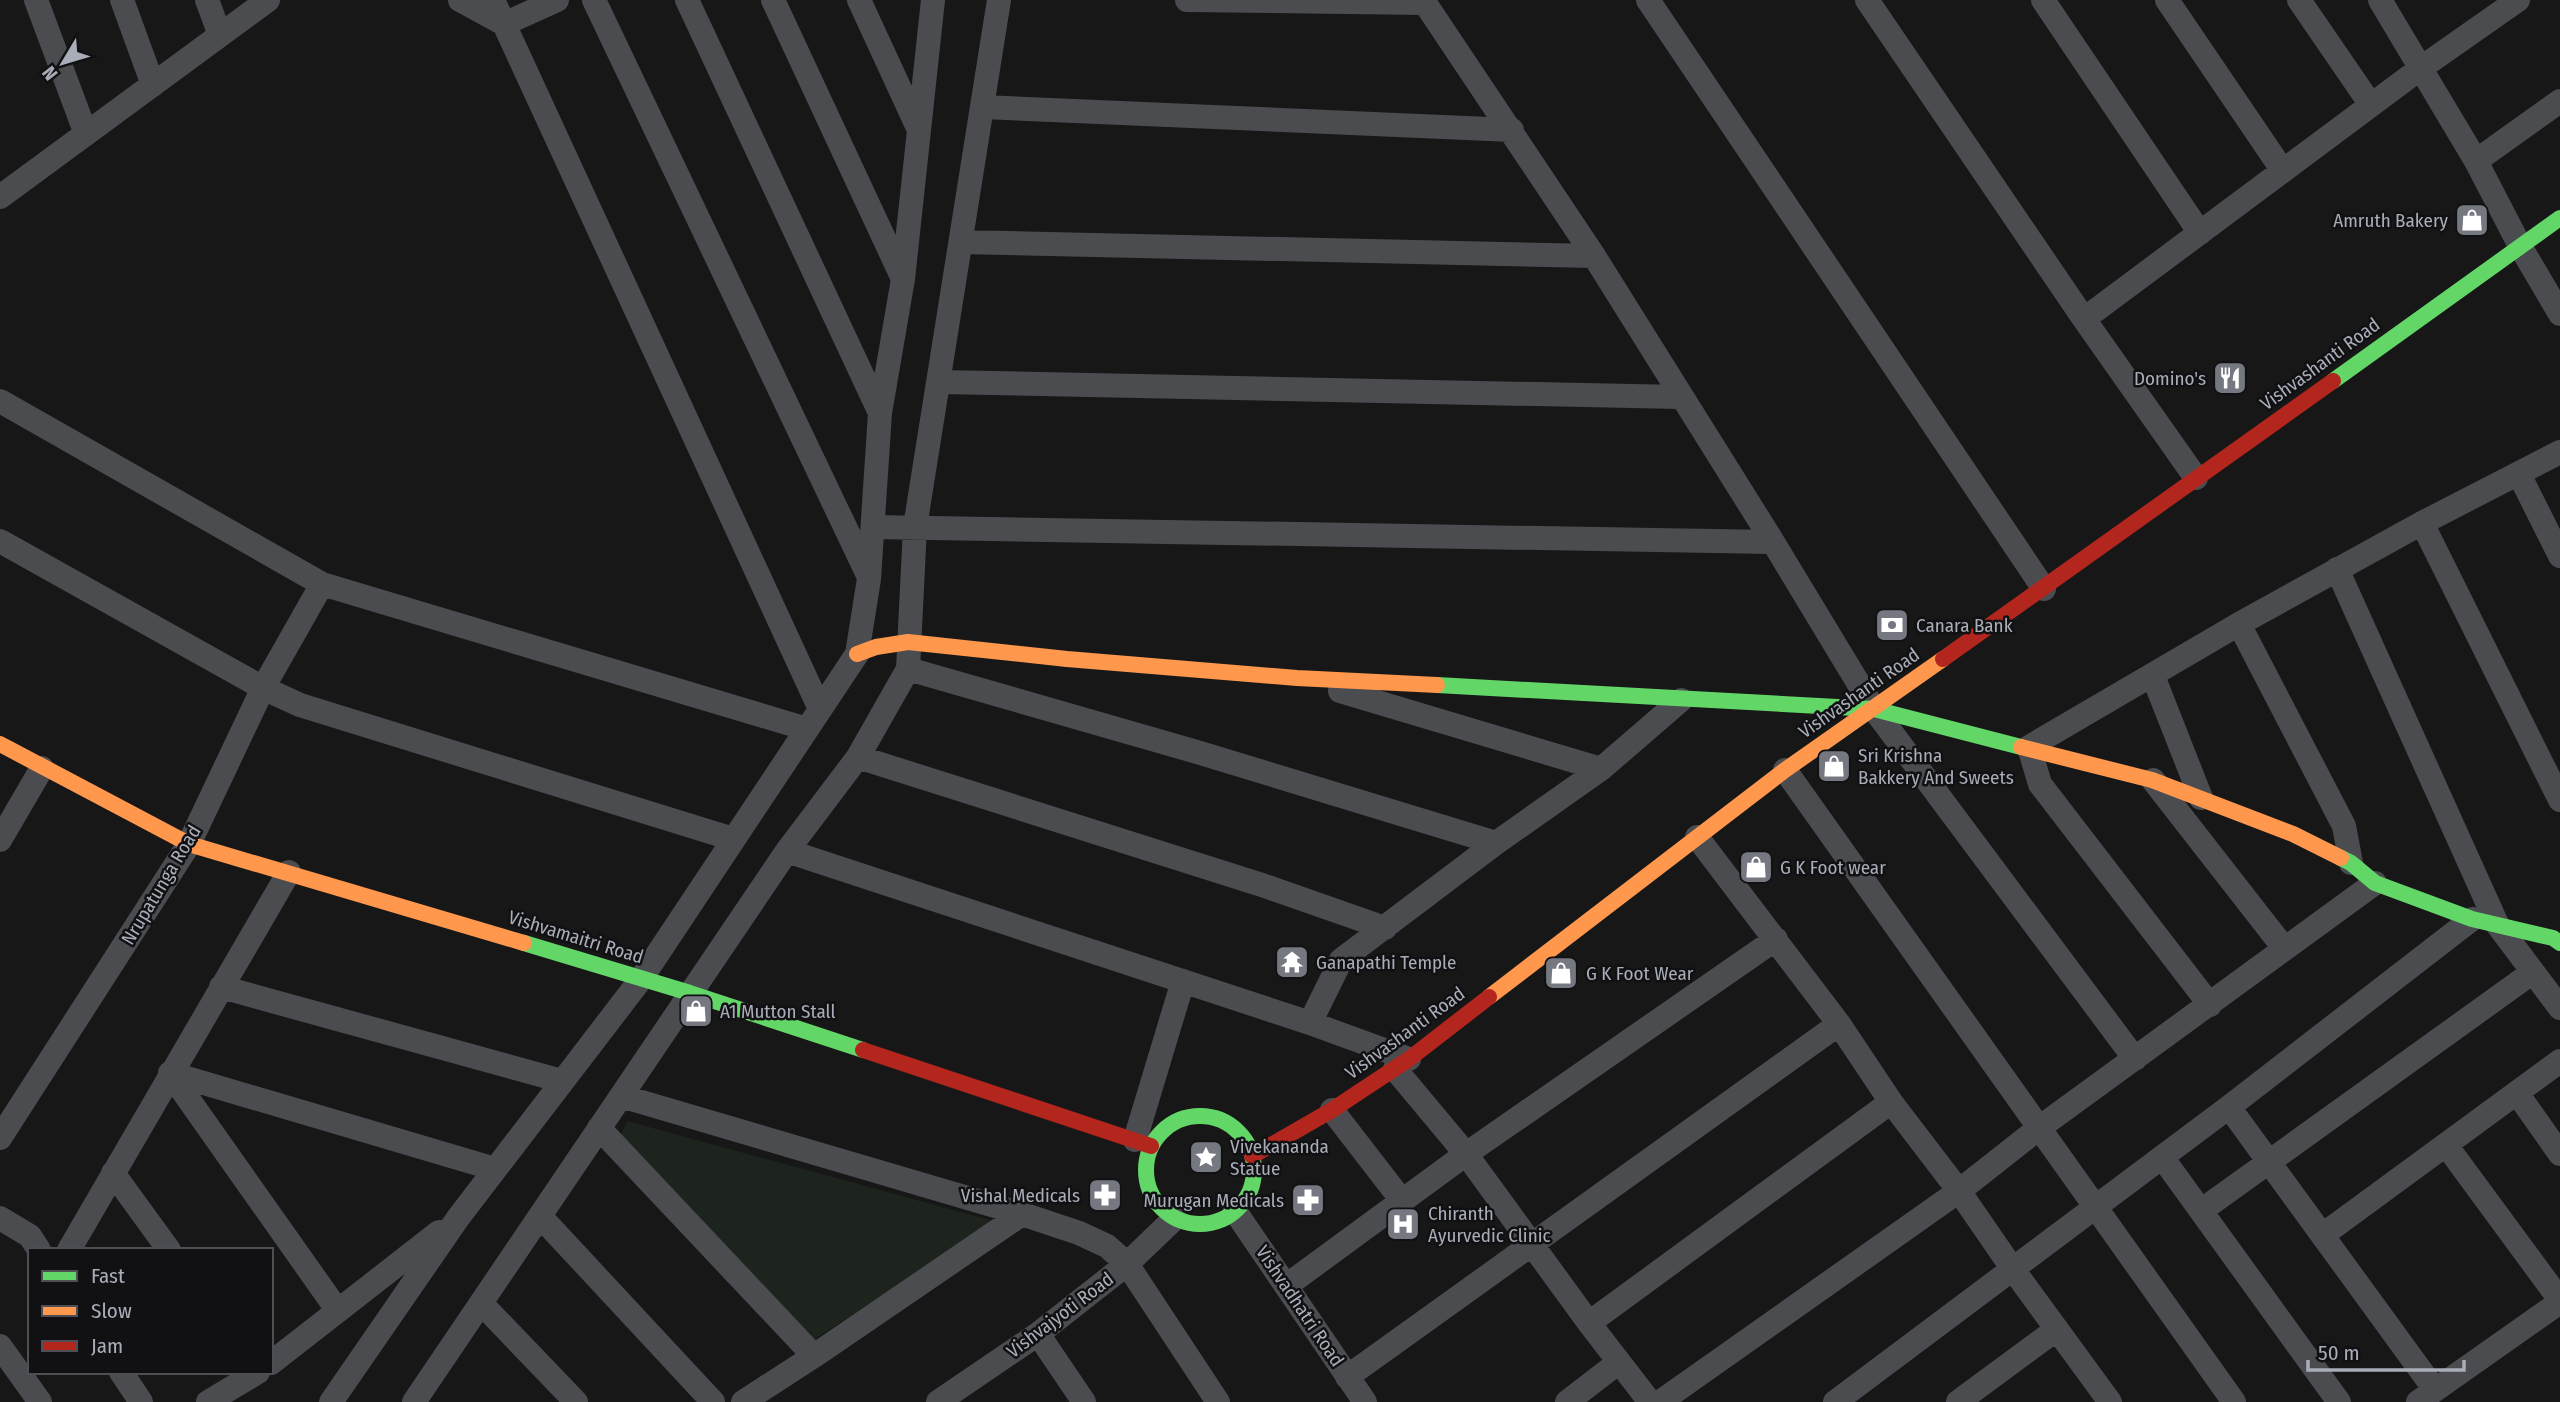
<svg xmlns="http://www.w3.org/2000/svg" width="2560" height="1402" font-family="'Fira Sans Condensed',sans-serif">
<rect width="100%" height="100%" fill="#171717"/>
<path fill="#1d241e" d="M627,1121L997,1222L813,1340L620,1137Z"/>
<g fill="none" stroke-linecap="round" stroke-linejoin="round">
<path stroke="#4b4c50" stroke-width="24" d="M36,0L86,134
M122,0L153,85
M207,0L220,35
M460,0L504,24L557,0
M493,0L820,709
M594,0L868,575
M687,0L880,413
M773,0L903,279
M859,0L918,128
M1187,0L1425,3
M1423,0L1594,256L1773,542L1874,709L2135,1059
M1648,0L2044,589
M1867,0L2084,319L2196,478
M2043,0L2200,233
M2167,0L2283,171
M2299,0L2371,105
M2380,0L2476,161L2520,246L2560,314
M983,107L1512,130
M2476,161L2560,101
M0,197L268,0
M961,242L1594,256
M2084,319L2421,68L2518,0
M939,382L1680,397
M0,401L322,584L807,729
M2519,474L2560,556
M2422,523L2560,800
M873,527L1773,542
M0,541L263,688L300,705L733,839
M2337,569L2497,924L2560,1008
M2239,624L2344,826L2351,863
M908,669L1197,752L1496,843
M2153,676L2201,798
M1340,691L1601,769
M858,757L1262,885L1385,928
M1785,770L2234,1402
M2153,780L2284,948
M1697,837L1839,1024L1891,1102L1959,1191L2012,1268L2110,1402
M0,840L42,768
M787,851L1310,1023L1409,1059
M221,987L562,1081
M2210,1005L2040,784L2029,747L2239,624L2422,523L2560,452
M1310,1023L1341,960L1496,843L1601,769L1681,700
M1395,1069L1466,1154L1589,1323L1650,1402
M170,1073L495,1169
M170,1073L338,1311
M2517,1093L2560,1154
M621,1096L1022,1214L1079,1233L1107,1246L1127,1264L1218,1402
M2229,1107L2435,1390
M1332,1110L1403,1202
M599,1128L814,1356
M0,1138L189,844L263,688L322,584
M1135,1140L1183,981
M2446,1145L2560,1300
M2162,1157L2339,1402
M113,1173L169,1250
M2202,1210L2533,972
M1235,1211L1365,1402
M540,1216L713,1402
M0,1218L30,1236L39,1250
M2324,1234L2560,1061
M69,1250L289,872
M1286,1286L1466,1154L1776,939
M481,1303L576,1402
M1589,1323L1891,1102
M1038,1334L1084,1402
M0,1346L40,1402
M271,1363L439,1232
M121,1372L141,1402
M1347,1377L1839,1024
M208,1402L258,1372
M331,1402L458,1218L641,979L857,654L869,579L880,413L903,279L933,0
M414,1402L787,851L858,757L908,669L915,527L999,0
M743,1402L814,1356L1022,1214
M938,1402L1038,1334L1127,1264L1175,1218
M1567,1402L1619,1362
M1660,1402L1959,1191L2039,1128L2375,883
M1835,1402L2229,1107L2472,919
M1958,1402L2057,1329
M2418,1402L2560,1302"/>
<path stroke="#63d668" stroke-width="16" d="M2333,381L2560,218
M1437,685L1874,709L2021,747
M2341,858L2351,863L2375,883L2472,919L2553,938L2560,943
M524,943L690,993L863,1050
M1146 1170a54 54 0 1 1 108 0a54 54 0 1 1-108 0Z"/>
<path stroke="#ff974d" stroke-width="16" d="M857,654L876,647L908,642L1067,659L1297,678L1437,685
M0,744L189,844L524,943
M2021,747L2152,780L2293,834L2341,858
M1489,997L1785,770L1943,659"/>
<path stroke="#b3261e" stroke-width="16" d="M1943,659L2333,381
M863,1050L1151,1146
M1252,1156L1332,1110L1409,1059L1489,997"/>
</g>
<defs>
<g id="shop-square" transform="scale(1.75)"><rect x="-9" y="-9" width="18" height="18" rx="4" fill="#757880" stroke="#111113"/><path d="M-5-2.5h2.3a2.7 3.5 0 0 1 5.4 0H5L5.5 6h-11ZM-1.5-2.5h3a1.5 2.3 0 0 0-3 0Z" fill="#fff"/></g>
<g id="restaurant-square" transform="scale(1.75)"><rect x="-9" y="-9" width="18" height="18" rx="4" fill="#757880" stroke="#111113"/><path d="M-5-6h1v4h1v-4h1v4h1v-4h1v5L-1.5 .5V6h-2V.5L-5-1ZM5-6V6H3V1.5H1.5Q1.5-4 5-6Z" fill="#fff"/></g>
<g id="bank-square" transform="scale(1.75)"><rect x="-9" y="-9" width="18" height="18" rx="4" fill="#757880" stroke="#111113"/><path d="M-6-4H6V4H-6ZM0-2.3a2.3 2.3 0 1 0 0 4.6a2.3 2.3 0 1 0 0-4.6Z" fill="#fff"/></g>
<g id="temple-square" transform="scale(1.75)"><rect x="-9" y="-9" width="18" height="18" rx="4" fill="#757880" stroke="#111113"/><path d="M0-6L5-2H3V0L6.5 2.5H4V6H1.5V3h-3V6H-4V2.5H-6.5L-3 0V-2H-5Z" fill="#fff"/></g>
<g id="sight-square" transform="scale(1.75)"><rect x="-9" y="-9" width="18" height="18" rx="4" fill="#757880" stroke="#111113"/><path d="M0-6L1.8-2.2L6-1.7L2.9 1.2L3.7 5.4L0 3.3L-3.7 5.4L-2.9 1.2L-6-1.7L-1.8-2.2Z" fill="#fff"/></g>
<g id="pharmacy-square" transform="scale(1.75)"><rect x="-9" y="-9" width="18" height="18" rx="4" fill="#757880" stroke="#111113"/><path d="M-2-6h4v4h4v4h-4v4h-4v-4h-4v-4h4Z" fill="#fff"/></g>
<g id="hospital-square" transform="scale(1.75)"><rect x="-9" y="-9" width="18" height="18" rx="4" fill="#757880" stroke="#111113"/><path d="M-5-5h3v3.5h4V-5h3V5h-3V1.5h-4V5h-3Z" fill="#fff"/></g>
</defs>
<g fill-rule="evenodd">
<use href="#shop-square" x="2472" y="220"/>
<use href="#restaurant-square" x="2230" y="378"/>
<use href="#bank-square" x="1892" y="625"/>
<use href="#shop-square" x="1834" y="766"/>
<use href="#shop-square" x="1756" y="867"/>
<use href="#temple-square" x="1292" y="962"/>
<use href="#shop-square" x="1561" y="973"/>
<use href="#shop-square" x="696" y="1011"/>
<use href="#sight-square" x="1206" y="1157"/>
<use href="#pharmacy-square" x="1105" y="1195"/>
<use href="#pharmacy-square" x="1308" y="1200"/>
<use href="#hospital-square" x="1403" y="1224"/>
</g>
<g text-anchor="middle" dominant-baseline="central" stroke-width="5" stroke-linejoin="round" paint-order="stroke">
<g font-size="19" fill="#a8adb8" stroke="#111113" text-anchor="start">
<text x="2448" y="220" text-anchor="end">Amruth Bakery</text>
<text x="2206" y="378" text-anchor="end">Domino's</text>
<text x="1916" y="625">Canara Bank</text>
<text x="1858" y="755">Sri Krishna<tspan x="1858" dy="22">Bakkery And Sweets</tspan></text>
<text x="1780" y="867">G K Foot wear</text>
<text x="1316" y="962">Ganapathi Temple</text>
<text x="1586" y="973">G K Foot Wear</text>
<text x="720" y="1011">A1 Mutton Stall</text>
<text x="1230" y="1146">Vivekananda<tspan x="1230" dy="22">Statue</tspan></text>
<text x="1080" y="1195" text-anchor="end">Vishal Medicals</text>
<text x="1284" y="1200" text-anchor="end">Murugan Medicals</text>
<text x="1428" y="1213">Chiranth<tspan x="1428" dy="22">Ayurvedic Clinic</tspan></text>
</g>
<g font-size="19" fill="#a8adb8" stroke="#111113">
<text transform="translate(2320 364) rotate(-36)">Vishvashanti Road</text>
<text transform="translate(1859 693) rotate(-35)">Vishvashanti Road</text>
<text transform="translate(161 885) rotate(-59)">Nrupatunga Road</text>
<text transform="translate(576 937) rotate(17)">Vishvamaitri Road</text>
<text transform="translate(1405 1033) rotate(-36)">Vishvashanti Road</text>
<text transform="translate(1300 1306) rotate(56)">Vishvadhatri Road</text>
<text transform="translate(1060 1315) rotate(-37)">Vishvajyoti Road</text>
</g>
</g>
<rect x="28" y="1248" width="245" height="126" fill="#111113" stroke="#4d4f55" stroke-width="2"/>
<rect x="42" y="1271" width="35" height="10" fill="#63d668" stroke="#4d4f55" stroke-width="2"/>
<text x="91" y="1283" font-size="21" fill="#a8adb8">Fast</text>
<rect x="42" y="1306" width="35" height="10" fill="#ff974d" stroke="#4d4f55" stroke-width="2"/>
<text x="91" y="1318" font-size="21" fill="#a8adb8">Slow</text>
<rect x="42" y="1341" width="35" height="10" fill="#b3261e" stroke="#4d4f55" stroke-width="2"/>
<text x="91" y="1353" font-size="21" fill="#a8adb8">Jam</text>
<g transform="translate(63 63) rotate(232)" stroke="#111113" stroke-width="5" paint-order="stroke">
<path d="M0-5L12 26L0 18L-12 26Z" fill="#a8adb8"/>
<text y="-10" font-size="19" font-weight="bold" text-anchor="middle" fill="#a8adb8">N</text>
</g>
<path d="M2308 1360v10h156v-10" fill="none" stroke="#a8adb8" stroke-width="3.5"/>
<text x="2318" y="1360" font-size="21" fill="#a8adb8" stroke="#111113" stroke-width="5" paint-order="stroke">50 m</text>
</svg>
